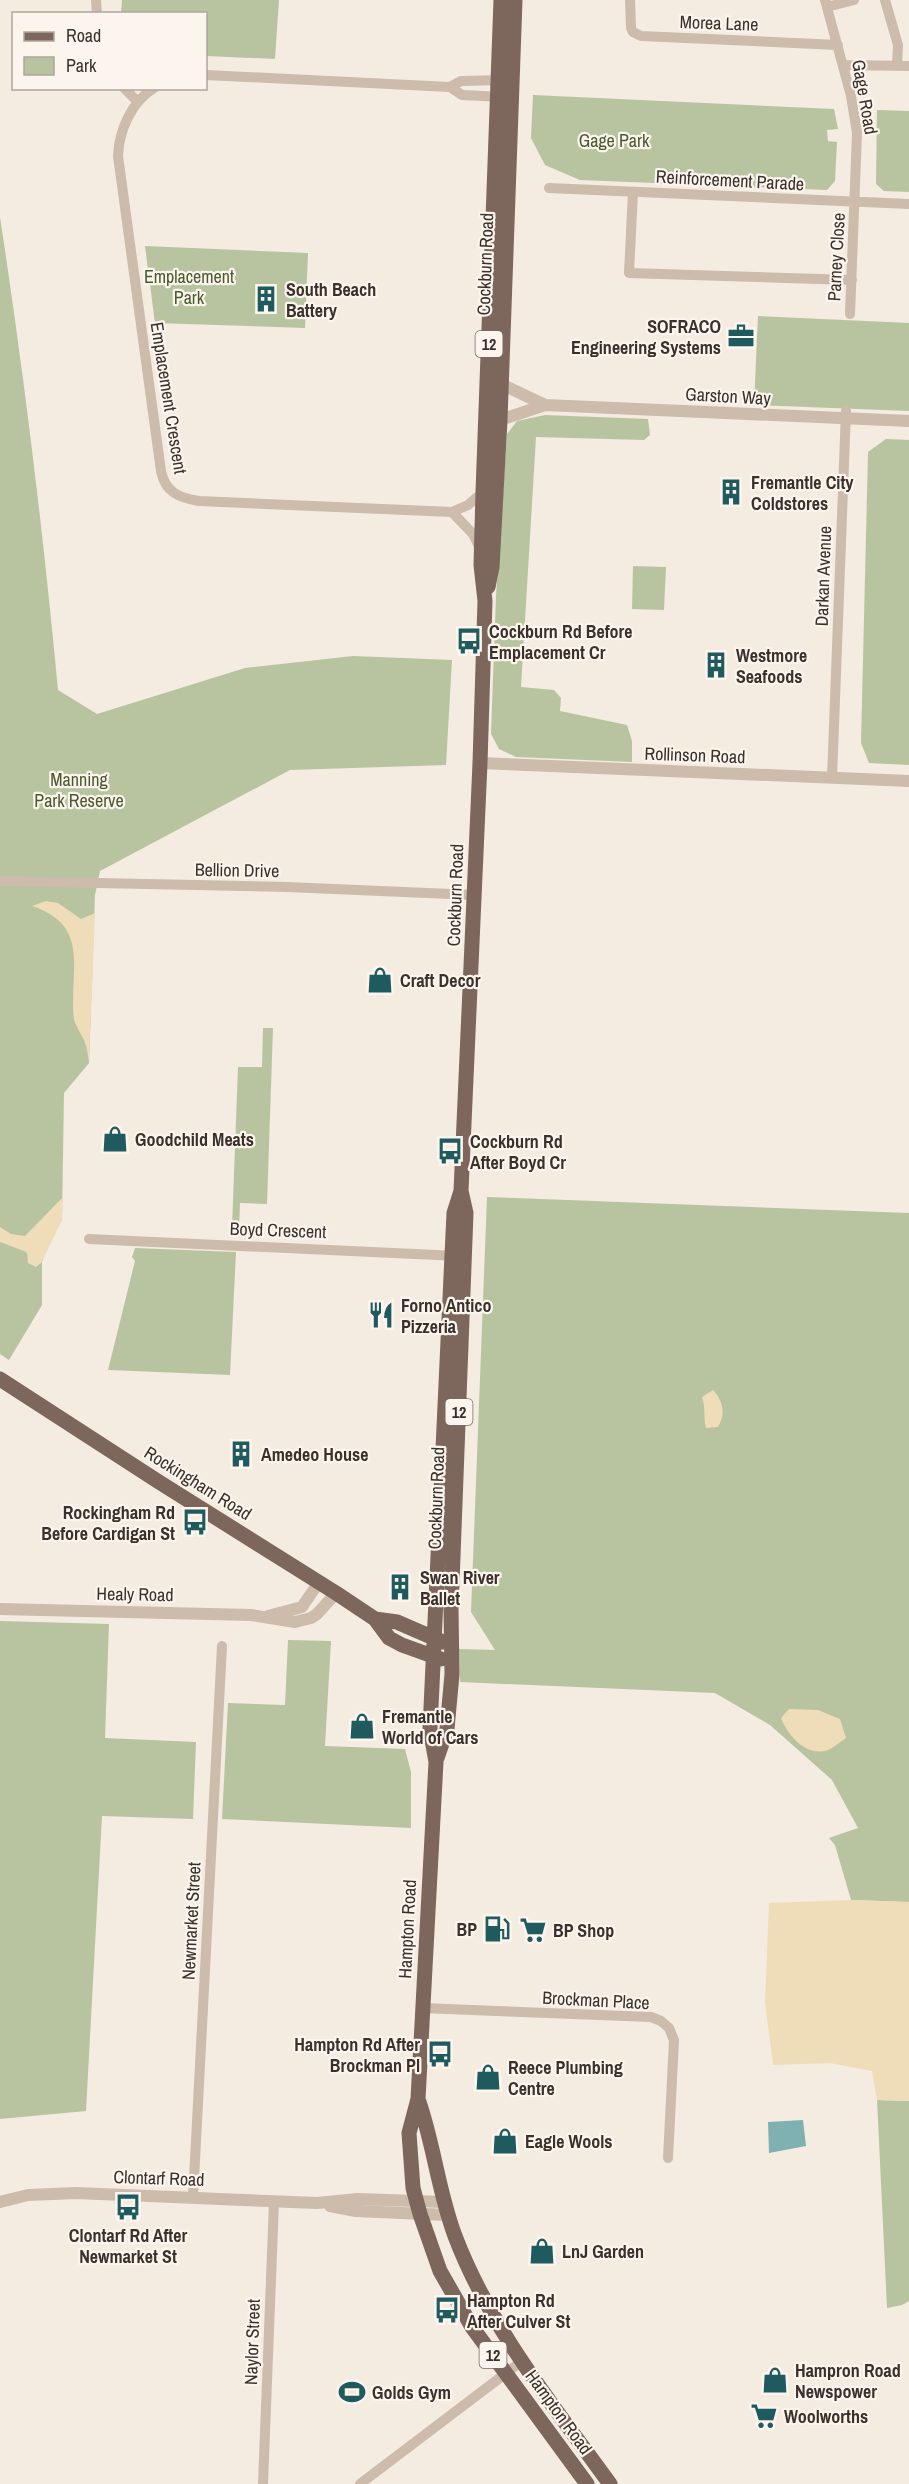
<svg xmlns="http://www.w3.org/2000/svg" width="909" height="2484" font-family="'Archivo Narrow',sans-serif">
<rect width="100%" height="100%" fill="#f4ebe1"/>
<path fill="#b8c4a0" d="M122,0H279L275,59L206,56V14L121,13Z
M533,95L834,109L838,129L827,130L828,141L837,142L835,181L827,190L580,180L545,165L531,138Z
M877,110L909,111V192L884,191L876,184Z
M0,217C24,374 43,531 58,690L97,714L245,668L353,656L452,660L446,765L290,770L100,871L95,895L89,1063L64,1093L62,1220L50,1239L42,1262V1305L9,1360L0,1354Z
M145,246L308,253L305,328L155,323Z
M758,316L909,323V411L754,405Z
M545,415L648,419L650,435L644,440L536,437L521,687L554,690L561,698L560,711L627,725L632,741V762L516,757L499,749L491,734L496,596L507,434L517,421Z
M886,439L909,440V765L869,763L861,743L868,452Z
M633,566L666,567L664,610L632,609Z
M263,1028H273L267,1204L240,1203L239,1228L232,1227L238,1067H262Z
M487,1197L909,1213V1902L851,1900L835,1845L829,1838L858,1828L832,1780L770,1725L715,1693L460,1682L459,1649L495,1650L471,1612Z
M135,1248L236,1252L230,1375L108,1370L135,1261L132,1257Z
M0,1621L109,1624L105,1738L196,1742L193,1819L102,1816L86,2111L0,2119Z
M288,1640L331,1641L325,1746L405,1749L411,1772V1828L222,1819L228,1703L285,1705Z
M877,2100L909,2101V2301L902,2305L887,2308Z"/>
<path fill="#efdcb8" d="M46,901L58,903L81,919L95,913L89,1063C88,1055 87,1047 84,1040C81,1033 76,1027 74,1019C68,973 93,926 32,906Z
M63,1197L62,1220L42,1262L36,1267L28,1263L27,1253L24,1251L0,1242V1227L11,1234L25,1236Z
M713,1390C723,1401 726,1413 718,1427L706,1428C703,1417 706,1408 702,1397Z
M789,1709L818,1710L840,1719L846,1738C840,1742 831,1750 825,1751C804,1755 788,1735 781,1718Z
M851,1900L909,1902V2101L877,2100L872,2071L830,2063L773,2065L765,2002L769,1903Z"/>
<path fill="#7fb0b2" d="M803,2120L806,2146L769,2153L768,2122Z"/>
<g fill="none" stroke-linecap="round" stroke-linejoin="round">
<path stroke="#cdbbac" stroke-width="10" d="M96,0L97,14
M630,0L631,28L633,32L641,36L838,45
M825,0L851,96L857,133L850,314
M885,0L898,45L897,66
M827,7L854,0
M843,65L909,66
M206,75L450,87L462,95L503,97
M450,87L461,81L505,80
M124,88L137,101
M154,88C131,102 119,131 118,156L161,471C165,492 179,498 199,501L452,512L468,505L483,492
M549,188L909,204
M633,192L629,273L852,280
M452,512L473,534L480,549
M832,778L846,411
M0,881L287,887L474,895
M89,1239L458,1256
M422,2008L651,2017L661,2021L669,2028L674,2040L668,2158
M193,2198L222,1646
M263,2484L274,2202
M360,2484L522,2361"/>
<path stroke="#cdbbac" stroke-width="12" d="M501,384L545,405
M500,420L545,405L909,421
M480,763L909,781
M0,1609L251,1615L295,1622L311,1618L317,1614L336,1593
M268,1616L302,1607L319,1582
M0,2202L28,2195L76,2193L317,2203L358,2199L444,2202
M330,2206L356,2211L447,2215"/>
<path stroke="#7d675c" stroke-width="15" d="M501,0L483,492L481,565L485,601L480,763L461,1191L454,1213L452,1255L430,1729L436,1762L418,2099L409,2133L413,2188L420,2214L440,2271L472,2327L587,2484
M488,587L492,567L500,420L515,0
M0,1379L159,1482L336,1593L375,1619L389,1638L402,1645L441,1659
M375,1619L397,1622L443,1642
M437,1758L447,1729L452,1674L451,1609L466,1213L461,1191
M418,2099C434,2144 438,2191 455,2236C490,2328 553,2405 610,2484"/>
</g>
<defs>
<g id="building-bare" transform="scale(2.07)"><path d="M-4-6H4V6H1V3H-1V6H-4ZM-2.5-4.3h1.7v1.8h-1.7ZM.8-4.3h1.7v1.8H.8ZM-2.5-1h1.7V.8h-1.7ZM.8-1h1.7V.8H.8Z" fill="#1f5a5e" stroke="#fbf5ee" stroke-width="2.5" paint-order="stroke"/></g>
<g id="office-bare" transform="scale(2.07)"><path d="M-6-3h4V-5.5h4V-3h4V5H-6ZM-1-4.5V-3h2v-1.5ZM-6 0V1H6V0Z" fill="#1f5a5e" stroke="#fbf5ee" stroke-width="2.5" paint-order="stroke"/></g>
<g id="bus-bare" transform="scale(2.07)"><path d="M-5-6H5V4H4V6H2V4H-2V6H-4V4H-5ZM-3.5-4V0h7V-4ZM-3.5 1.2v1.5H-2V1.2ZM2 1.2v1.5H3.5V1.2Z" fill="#1f5a5e" stroke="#fbf5ee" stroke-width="2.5" paint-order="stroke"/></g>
<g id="shop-bare" transform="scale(2.07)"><path d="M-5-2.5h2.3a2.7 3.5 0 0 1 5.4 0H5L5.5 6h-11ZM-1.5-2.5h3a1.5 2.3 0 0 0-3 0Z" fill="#1f5a5e" stroke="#fbf5ee" stroke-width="2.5" paint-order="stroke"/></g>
<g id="restaurant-bare" transform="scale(2.07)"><path d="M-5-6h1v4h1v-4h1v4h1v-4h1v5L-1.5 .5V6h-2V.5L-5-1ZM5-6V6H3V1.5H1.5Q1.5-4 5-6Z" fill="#1f5a5e" stroke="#fbf5ee" stroke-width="2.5" paint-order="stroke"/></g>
<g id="fuel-bare" transform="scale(2.07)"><path d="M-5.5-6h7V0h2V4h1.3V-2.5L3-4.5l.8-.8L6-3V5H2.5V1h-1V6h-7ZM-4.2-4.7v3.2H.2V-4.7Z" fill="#1f5a5e" stroke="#fbf5ee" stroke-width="2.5" paint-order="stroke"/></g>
<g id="supermarket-bare" transform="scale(2.07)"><path d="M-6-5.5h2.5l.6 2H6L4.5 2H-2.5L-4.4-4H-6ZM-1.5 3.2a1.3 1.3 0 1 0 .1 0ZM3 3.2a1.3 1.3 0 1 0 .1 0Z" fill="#1f5a5e" stroke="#fbf5ee" stroke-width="2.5" paint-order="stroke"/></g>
<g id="stadium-bare" transform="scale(2.07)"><path d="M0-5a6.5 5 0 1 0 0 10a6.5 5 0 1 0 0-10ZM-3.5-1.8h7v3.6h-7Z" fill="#1f5a5e" stroke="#fbf5ee" stroke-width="2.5" paint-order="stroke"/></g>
</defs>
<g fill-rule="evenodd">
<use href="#building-bare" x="266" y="299"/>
<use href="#office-bare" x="741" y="336"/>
<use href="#building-bare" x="731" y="492"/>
<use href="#bus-bare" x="469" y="641"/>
<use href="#building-bare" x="716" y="665"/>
<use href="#shop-bare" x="380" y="980"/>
<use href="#shop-bare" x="115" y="1139"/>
<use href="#bus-bare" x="450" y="1151"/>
<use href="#restaurant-bare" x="381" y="1315"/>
<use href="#building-bare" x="241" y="1454"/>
<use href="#bus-bare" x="195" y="1522"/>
<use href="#building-bare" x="400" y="1587"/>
<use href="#shop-bare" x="362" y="1726"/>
<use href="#fuel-bare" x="497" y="1929"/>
<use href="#supermarket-bare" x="533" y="1930"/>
<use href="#bus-bare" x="440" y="2054"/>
<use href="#shop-bare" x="488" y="2077"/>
<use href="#shop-bare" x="505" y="2141"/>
<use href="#bus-bare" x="128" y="2207"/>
<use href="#shop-bare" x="542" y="2251"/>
<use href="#bus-bare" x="447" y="2310"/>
<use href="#shop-bare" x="775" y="2380"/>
<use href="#stadium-bare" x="352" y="2392"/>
<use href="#supermarket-bare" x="764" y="2416"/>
</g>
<g text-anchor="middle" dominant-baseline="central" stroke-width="4.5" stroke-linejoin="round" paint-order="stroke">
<g fill="#fbf5ee" stroke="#756b66" stroke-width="1.5">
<rect x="475.5" y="331" width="27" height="26" rx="4.5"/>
<rect x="445.5" y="1399" width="27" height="26" rx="4.5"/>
<rect x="479.5" y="2342" width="27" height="26" rx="4.5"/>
</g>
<g font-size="16" font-weight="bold" fill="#3b302b">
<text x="489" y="344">12</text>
<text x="459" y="1412">12</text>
<text x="493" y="2355">12</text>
</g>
<g font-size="18" fill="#3b302b" stroke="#fbf5ee">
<text transform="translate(719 23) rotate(2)">Morea Lane</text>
<text transform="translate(865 97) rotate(80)">Gage Road</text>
<text transform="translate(730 180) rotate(3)">Reinforcement Parade</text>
<text transform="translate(836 257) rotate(-87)">Parney Close</text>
<text transform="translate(485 264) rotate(-88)">Cockburn Road</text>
<text transform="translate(728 396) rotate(3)">Garston Way</text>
<text transform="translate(169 398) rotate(81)">Emplacement Crescent</text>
<text transform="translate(823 576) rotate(-88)">Darkan Avenue</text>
<text transform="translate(695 755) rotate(2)">Rollinson Road</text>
<text transform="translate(237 870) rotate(1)">Bellion Drive</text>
<text transform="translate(455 895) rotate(-88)">Cockburn Road</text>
<text transform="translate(278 1230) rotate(2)">Boyd Crescent</text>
<text transform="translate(198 1483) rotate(32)">Rockingham Road</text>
<text transform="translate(436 1498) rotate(-88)">Cockburn Road</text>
<text transform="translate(135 1594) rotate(1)">Healy Road</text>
<text transform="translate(191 1921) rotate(-87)">Newmarket Street</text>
<text transform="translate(407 1929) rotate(-87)">Hampton Road</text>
<text transform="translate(596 2000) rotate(3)">Brockman Place</text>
<text transform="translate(159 2178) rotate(2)">Clontarf Road</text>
<text transform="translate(252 2342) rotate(-88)">Naylor Street</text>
<text transform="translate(559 2412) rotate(54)">Hampton Road</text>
</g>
<g font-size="18" fill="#4a5a2e" stroke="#fbf5ee">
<text x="614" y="140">Gage Park</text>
<text x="189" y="276">Emplacement<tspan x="189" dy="21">Park</tspan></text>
<text x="79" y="779">Manning<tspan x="79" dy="21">Park Reserve</tspan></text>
</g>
<g font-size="18" font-weight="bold" fill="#3b302b" stroke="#fbf5ee" text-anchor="start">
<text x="286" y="289">South Beach<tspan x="286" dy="21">Battery</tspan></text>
<text x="721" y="326" text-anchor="end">SOFRACO<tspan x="721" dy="21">Engineering Systems</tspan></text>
<text x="751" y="482">Fremantle City<tspan x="751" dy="21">Coldstores</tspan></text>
<text x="489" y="631">Cockburn Rd Before<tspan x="489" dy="21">Emplacement Cr</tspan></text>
<text x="736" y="655">Westmore<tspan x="736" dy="21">Seafoods</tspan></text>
<text x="400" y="980">Craft Decor</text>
<text x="135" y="1139">Goodchild Meats</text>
<text x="470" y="1141">Cockburn Rd<tspan x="470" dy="21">After Boyd Cr</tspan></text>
<text x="401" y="1305">Forno Antico<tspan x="401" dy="21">Pizzeria</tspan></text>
<text x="261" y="1454">Amedeo House</text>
<text x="175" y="1512" text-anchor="end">Rockingham Rd<tspan x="175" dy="21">Before Cardigan St</tspan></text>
<text x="420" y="1577">Swan River<tspan x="420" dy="21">Ballet</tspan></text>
<text x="382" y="1716">Fremantle<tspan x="382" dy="21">World of Cars</tspan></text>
<text x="477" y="1929" text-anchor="end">BP</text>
<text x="553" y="1930">BP Shop</text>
<text x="420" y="2044" text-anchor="end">Hampton Rd After<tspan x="420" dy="21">Brockman Pl</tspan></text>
<text x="508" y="2067">Reece Plumbing<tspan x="508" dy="21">Centre</tspan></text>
<text x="525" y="2141">Eagle Wools</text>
<text x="128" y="2235" text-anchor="middle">Clontarf Rd After<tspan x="128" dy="21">Newmarket St</tspan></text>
<text x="562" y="2251">LnJ Garden</text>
<text x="467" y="2300">Hampton Rd<tspan x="467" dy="21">After Culver St</tspan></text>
<text x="795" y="2370">Hampron Road<tspan x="795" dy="21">Newspower</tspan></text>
<text x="372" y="2392">Golds Gym</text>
<text x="784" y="2416">Woolworths</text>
</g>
</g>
<rect x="12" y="12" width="195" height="78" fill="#fbf5ee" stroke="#aea6a0" stroke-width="1.5"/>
<rect x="24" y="32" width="30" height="9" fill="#7d675c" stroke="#aea6a0" stroke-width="1.5"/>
<text x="66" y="42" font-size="18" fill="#3b302b">Road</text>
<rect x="24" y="57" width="30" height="18" fill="#b8c4a0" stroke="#aea6a0" stroke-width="1.5"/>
<text x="66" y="72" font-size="18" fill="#3b302b">Park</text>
</svg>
